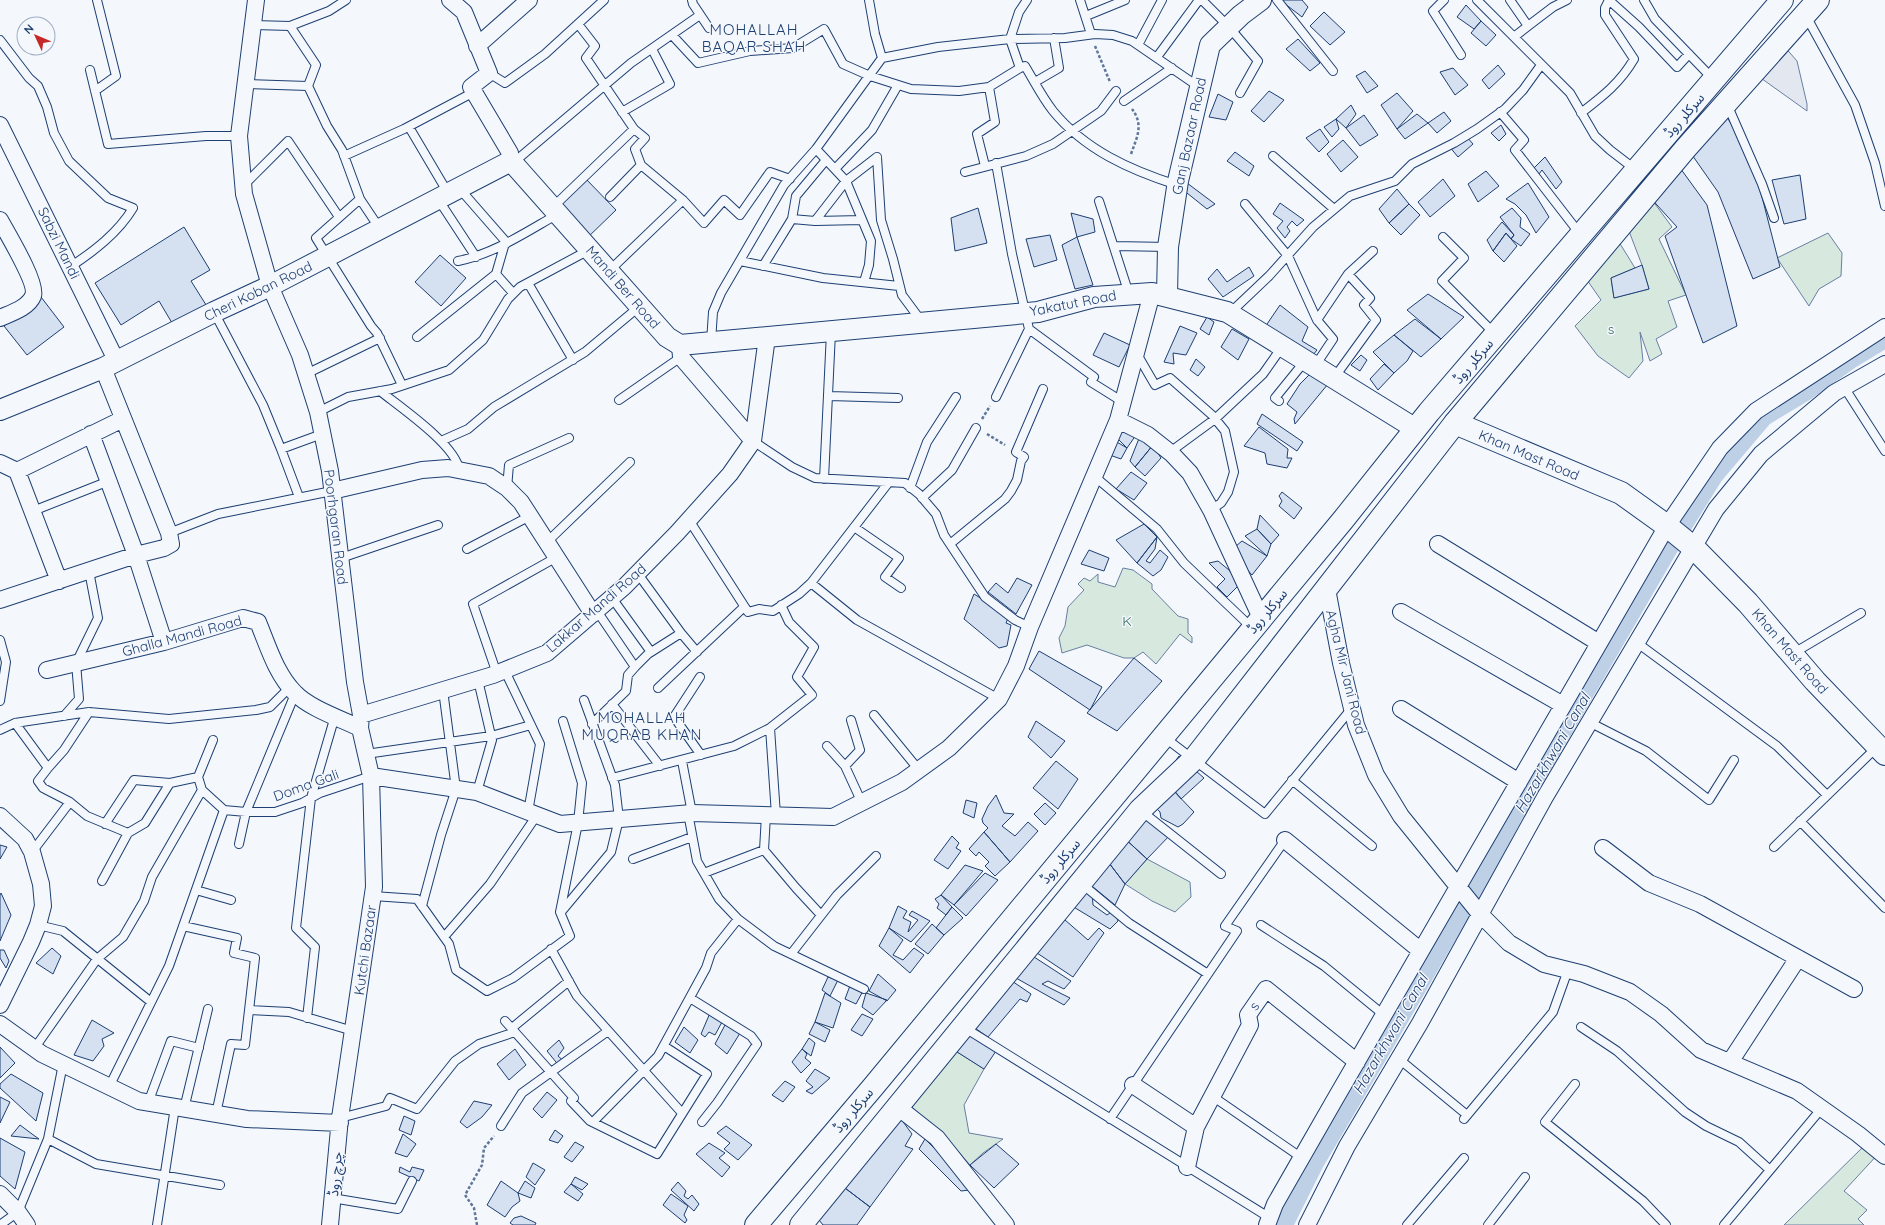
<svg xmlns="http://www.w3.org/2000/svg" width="1885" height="1225" font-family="Quicksand,'Noto Sans Arabic',sans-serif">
<rect width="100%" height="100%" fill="#f4f7fb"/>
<path fill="#d7e8df" stroke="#687fa3" d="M1650,197L1672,227L1659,239L1686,295L1668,301L1677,327L1656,339L1662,354L1650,361L1640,332L1643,361L1629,378L1598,356L1575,326L1601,300L1585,277L1619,242L1635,268L1611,278L1614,298L1649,289L1642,265L1627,226Z
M1828,233L1842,253L1841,276L1819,289L1809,306L1777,258Z
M1123,568L1133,570L1152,584V589L1178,616L1188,619V633L1192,637V643L1180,634L1156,664L1143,652L1134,658H1124L1087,645L1062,653L1059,638L1065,626L1068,607L1084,590L1078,584L1084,578L1090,581L1098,574V582L1115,587Z
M1147,859L1190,882L1191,897L1175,912L1152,901L1125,884Z
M954,1050L984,1069L964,1105L969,1133L1003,1139L983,1153L970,1165L942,1133L908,1104Z
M1868,1142L1880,1152L1844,1191L1867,1210L1858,1219L1864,1225H1784Z"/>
<path fill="#e3e8f0" stroke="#687fa3" d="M1783,45L1797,61L1807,104V111L1758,76Z"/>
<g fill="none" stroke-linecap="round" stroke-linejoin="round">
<path stroke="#bed0e5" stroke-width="18" d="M1284,1225L1315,1163L1378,1056L1478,883L1513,817L1668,550L1714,476L1764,417L1807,391L1852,359L1885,339"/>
</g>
<path fill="#d5e0f0" stroke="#1d3f73" d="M1280,0H1302L1308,7L1302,17Z
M1466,5L1481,21L1474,29L1457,17Z
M1324,12L1345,32L1330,45L1310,26Z
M1481,21L1496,35L1486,46L1471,33Z
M1298,39L1320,63L1310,71L1286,49Z
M1498,65L1505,74L1489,89L1482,80Z
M1453,68L1468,85L1455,95L1440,72Z
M1365,71L1378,86L1367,93L1356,76Z
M1269,91L1284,100L1264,122L1251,111Z
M1397,93L1413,111L1397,129L1381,105Z
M1218,94L1233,102L1226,120L1209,117Z
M1351,105L1356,114L1346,128L1336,119Z
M1444,112L1451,121L1437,133L1428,123Z
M1417,114L1428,123L1405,139L1397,129Z
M1364,115L1378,135L1360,146L1346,128Z
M1726,115L1753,162L1780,267L1753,279L1718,192L1690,152Z
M1336,119L1339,129L1332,137L1324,127Z
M1501,125L1506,134L1499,141L1491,133Z
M1320,129L1329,142L1319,152L1306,138Z
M1466,136L1473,144L1458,157L1449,146Z
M1343,140L1358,157L1341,172L1327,154Z
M1235,152L1254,166L1249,176L1227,161Z
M1545,157L1562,182L1556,189L1542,170L1536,178L1534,168Z
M1675,161L1707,205L1737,326L1703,343L1665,236L1677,227L1647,194Z
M1486,171L1499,186L1478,202L1468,184Z
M1800,175L1806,219L1784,224L1772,180Z
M586,179L616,210L585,240L555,208Z
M1443,179L1455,196L1430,217L1418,202Z
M1187,183L1215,204L1207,209L1182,189Z
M1528,183L1549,217L1536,233L1526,215L1515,204L1506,199Z
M1397,189L1409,204L1389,223L1379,209Z
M1280,203L1304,220L1297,226L1292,221L1287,227L1290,231L1285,238L1277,228L1283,221L1273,214Z
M1409,204L1420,215L1401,235L1389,223Z
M978,208L987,243L955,251L951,218Z
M1512,208L1521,218L1520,227L1530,234L1521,246L1511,239L1514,235L1500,217Z
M1071,213L1093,219L1095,232L1077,237Z
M1502,222L1514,235L1511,239L1506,233L1493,251L1487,240Z
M184,227L210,270L191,281L208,308L175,328L159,301L121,325L95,283Z
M1506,233L1517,246L1504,262L1493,251Z
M1050,235L1057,260L1034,267L1026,239Z
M1077,237L1093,285L1075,289L1062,245Z
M440,255L466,278L441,306L415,282Z
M1642,265L1649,289L1614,298L1611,278Z
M1249,267L1254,276L1223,297L1208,279L1217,269L1227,282Z
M1428,294L1464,317L1441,339L1407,310Z
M41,297L64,327L27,355L4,326Z
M1280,305L1308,327L1302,341L1317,350L1313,355L1265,327Z
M1207,317L1214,322L1209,335L1200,329Z
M1415,319L1441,339L1421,357L1394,335Z
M1180,326L1197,333L1186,355L1173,353L1174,364L1164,362Z
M1232,329L1249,339L1238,360L1221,347Z
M1104,333L1130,345L1119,367L1093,355Z
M1394,335L1413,351L1407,361L1394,373L1373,352Z
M1361,355L1367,360L1360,371L1351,365Z
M1196,359L1205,367L1198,376L1190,370Z
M1384,364L1394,373L1378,390L1370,379Z
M1313,371L1328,384L1295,424L1294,419L1297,412L1287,404L1300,384Z
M1262,414L1303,442L1297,451L1257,424Z
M1116,426L1136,435L1127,448L1116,437Z
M1259,427L1288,449L1287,458H1292L1287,468L1267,464L1265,453L1244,446Z
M1142,431L1153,445L1135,467L1130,461Z
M1110,438L1127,448L1121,459L1104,453Z
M1153,445L1161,458L1145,476L1135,467Z
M1131,472L1147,483L1134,500L1116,489Z
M1282,492L1302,508L1294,519L1279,506L1282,501L1279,496Z
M1260,515L1279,535L1271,544L1257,529Z
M1144,524L1157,537L1137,563L1116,540Z
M1257,529L1271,544L1267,556L1245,536Z
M1157,537L1155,549L1146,561L1150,563L1160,550L1168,557L1161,570L1153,576L1137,563Z
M1242,541L1267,556L1252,575L1230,551Z
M1089,550L1109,558L1104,571L1081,564Z
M1218,561L1229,570L1240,584L1227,597L1217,587L1225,579L1209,563Z
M1017,578L1032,585L1016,614L988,592L996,583L1008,593Z
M974,594L1009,616L1006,623L1011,625L1007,646L999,648L964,619Z
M1039,651L1102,687L1090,710L1029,669Z
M1134,658L1162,681L1117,731L1087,713Z
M1036,721L1065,741L1051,758L1028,737Z
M1179,756L1204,778L1181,799L1164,777Z
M1056,761L1078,779L1058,809L1033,788Z
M1168,785L1194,812L1183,824L1178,827L1161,818L1160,812L1156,808Z
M996,795L1004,813L1014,814L1002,826L1015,836L1028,822L1038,831L1010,862L984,832L988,828L983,823L982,819L988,806Z
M966,800L977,803L974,818L963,813Z
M1045,803L1056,813L1045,825L1034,814Z
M1138,814L1171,834L1147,859L1121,835Z
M984,832L1010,862L995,876L985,866L989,862L979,852L976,856L969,849Z
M1121,835L1147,859L1125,884L1106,859Z
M952,836L959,843L956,848L961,851L948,869L934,860Z
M0,845L7,847L0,859Z
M1106,859L1125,884L1115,905L1087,882Z
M965,865L983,871L954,905L941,895Z
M985,873L998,880L966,916L954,905Z
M1081,883L1092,892L1093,905L1107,915L1114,910L1118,921L1110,929L1072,906Z
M1,893L11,915L0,941V895Z
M941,895L952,907L946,915L937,908L939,904L935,899Z
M898,906L907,911L903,918L911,922L908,932L918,920L909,915L912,911L930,921L911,942L889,928Z
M952,907L963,918L944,935L936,928Z
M1057,913L1088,940L1099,928L1104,933L1073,977L1028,947Z
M932,924L944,935L928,954L915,944Z
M889,928L903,940L893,955L903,960L914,948L924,955L910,973L879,946Z
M52,948L61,956L53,974L36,963Z
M0,950H4L9,961L6,968L0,958Z
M1031,955L1071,981L1064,989L1048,981L1042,984L1070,998L1064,1005L1016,978Z
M878,974L896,990L887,1001L869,991Z
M828,977L838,980L830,996L822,990Z
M1009,979L1031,994L1027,1002L1020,999L988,1037L966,1022Z
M851,983L864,989L856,1004L845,999Z
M825,993L841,1003L833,1028L815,1022Z
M866,993L887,1000L873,1015L862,1007Z
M710,1013L722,1022L715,1035L709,1032L705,1037L701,1034Z
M862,1014L873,1019L862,1036L851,1030Z
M92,1020L114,1033L102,1039L104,1046L93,1061L74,1055Z
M815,1022L830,1030L825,1042L809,1034Z
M725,1025L742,1030L727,1054L715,1044Z
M962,1026L998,1048L984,1069L954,1050Z
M684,1027L698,1040L690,1053L675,1042Z
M809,1038L815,1043L811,1056L802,1049Z
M559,1040L564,1048L558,1056L566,1063L560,1067L547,1051Z
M0,1047L15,1063L0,1078Z
M515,1049L526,1065L509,1080L497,1064Z
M802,1049L807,1054L805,1058L811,1063L801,1073L792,1062Z
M815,1069L830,1078L812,1094L806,1091L813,1087L806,1081Z
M11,1074L43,1093L36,1121L0,1088V1084Z
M785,1081L795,1087L783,1102L772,1095Z
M547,1092L557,1100L542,1118L533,1109Z
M0,1097L10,1102L0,1123Z
M474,1101L492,1105L482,1117L467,1128L460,1122Z
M404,1116L415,1121L411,1135L399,1130Z
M901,1119L912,1134L905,1146L913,1149L870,1207L841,1185Z
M20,1125L32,1134L39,1139L11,1136Z
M726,1126L752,1145L738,1160L724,1149L730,1143L717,1133Z
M555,1130L563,1136L558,1143L549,1140Z
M403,1134L416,1144L407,1157L395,1153Z
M0,1138L25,1152L15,1189L0,1176Z
M925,1139L952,1166L969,1190L961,1191L919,1149Z
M575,1142L584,1147L572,1162L564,1157Z
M709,1143L725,1153L719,1158L730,1167L722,1177L696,1154Z
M996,1144L1019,1164L994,1188L970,1165Z
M533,1163L545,1170L535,1185L526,1177Z
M400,1167L410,1172L412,1167L424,1170L419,1181L399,1172Z
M575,1177L588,1184L582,1190L571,1184Z
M501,1181L518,1193L520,1201L512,1207L505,1217L487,1205Z
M525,1181L535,1188L531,1198L518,1193Z
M678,1182L686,1191L684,1196L688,1199L692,1195L699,1204L694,1211L671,1190Z
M571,1184L583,1194L578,1201L564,1192Z
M841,1185L870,1207L857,1225H823L816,1216Z
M671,1194L688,1206L684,1215L687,1220L685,1223L663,1205Z
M521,1216L536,1223L535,1225H513L510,1223L514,1218Z"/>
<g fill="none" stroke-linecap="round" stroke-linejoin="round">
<g stroke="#1d3f73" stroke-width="10">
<path id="service" d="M692,0L693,4L709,28
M869,0L875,34L882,58
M1027,0L1019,12L1010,39L1020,68L1025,66C1034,81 1042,97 1053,111C1085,150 1130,170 1177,185
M1080,0L1091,34
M1202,0L1229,27L1258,61L1240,93
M1277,0L1333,71
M1444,0L1433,11L1461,55
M1477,0L1570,93L1595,136L1610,150L1636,170
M1510,0L1528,26L1514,37
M1644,0L1655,19L1713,79
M1610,1L1639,27L1677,67L1689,54
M1086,16L1125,0
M1806,16L1855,105L1875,163L1885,206
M253,25L290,26L316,65L308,86L327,126L342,150L360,199L380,229
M290,26L329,11L346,0
M1528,26L1553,7L1567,0
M672,35L698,63L750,51L793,48L824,29L843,64L870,76L911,89L959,91L989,87
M0,40L29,78L38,86L47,107L54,133L69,161L108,198L133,208C118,233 94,251 70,267
M1138,45L1162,0
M1157,57L1199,0
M90,70L108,144L206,136H239
M489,73L505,83L545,54L604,0
M1035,82L1059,68L1054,38
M246,84L308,86
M95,91L116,76L97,0
M1124,101L1172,68
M1727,104L1762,184L1774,218
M622,112L670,84L652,49
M1500,112L1524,140L1515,150L1580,234
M1581,113C1603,96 1620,83 1634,59L1605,15V8L1609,0
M409,127L448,193
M634,129L645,138L635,149L641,165L683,200L704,223L724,200L740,215L770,172L790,179
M816,149L846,181L871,241L869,265L864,282
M344,156L404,129L474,92
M1273,156L1334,209
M877,157L881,220L893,259L902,295L922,322
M513,163L631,63L700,15
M996,163L1012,254L1029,329L1094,377L1091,382L1123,402
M985,166L977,134L995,122L989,87L1020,68
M835,169L872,130L898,85
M965,172L1026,156L1053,144L1101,111L1116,91
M243,186L288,141L339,217
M459,188L507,243
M610,197L641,165
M360,199L316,238L371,326L377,333L402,385
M438,199L476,257
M1099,201L1129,294
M1245,204L1288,256L1317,320
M553,207L634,129L586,58L595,46L578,24
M792,219L815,221L846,181L877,157
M815,221L862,220
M1443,237L1464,258L1442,281L1495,334
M1115,246L1168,247
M458,261C494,254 526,232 558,214
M740,261L823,278L899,286
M763,266L792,219L796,196L826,160
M609,271L683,200
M496,274L505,243
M528,283L573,360
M214,312L263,405L281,449L322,434
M1230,313L1269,276L1313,227L1350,196L1395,181L1412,164L1454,143L1477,129L1505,109L1523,90L1541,65
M417,337L496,274L513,293
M711,342L713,312L721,293L784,185L816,149L882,58L938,47L1010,39L1065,38L1095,34L1113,35L1132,41L1199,87
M1137,354L1155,385L1170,378L1212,415L1225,431L1234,472L1228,492L1221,503L1211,510
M1315,366L1333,339L1317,320L1348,274
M306,374L380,338
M1334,378L1376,320L1364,305L1370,298L1348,274L1373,251
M1844,387L1885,451
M380,391C400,407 457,446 459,470
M829,396L898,398
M996,397L1029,329
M619,400L681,357
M1279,401L1275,398L1305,361
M318,412L348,397L392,389L449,370L483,340L508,299L520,287L589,250
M441,441L468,429L494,407L585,352L640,306
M753,441L792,467L815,478L905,483L919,494L936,514L944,535L985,597L1015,620L1030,627
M281,449L299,497
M1170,452L1215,419L1263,374L1282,347
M1094,476L1157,529L1184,563L1252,628
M824,479L831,332
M507,488L509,465L569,438
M910,488L927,442L956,397
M922,498L952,470L976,428
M33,511L109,481
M689,520L748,612L759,609L773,611L799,594L811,583L889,482
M854,527L899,558L885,577L901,588
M169,533L218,514L332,491
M547,542L630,462
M950,544L1005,499L1011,491L1017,480L1021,461L1024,457L1016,452L1043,389
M467,549L530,516
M341,558L438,525
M811,583L857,620L999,699
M612,598L651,652
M597,611L635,667
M681,633L697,652
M0,640L6,662L0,701
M1636,642L1777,746L1827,795
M1792,654L1861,613
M505,671L540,744L528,812
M497,674L473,604L557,557
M700,677L674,717L701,755
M658,688L744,607
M612,704L660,766
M874,715L919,770
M64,716L79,699L76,663L98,618L89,571
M851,720L860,750L845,766L862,803
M1589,722L1646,751L1709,800L1734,760
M15,723L48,768L64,750L89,712
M592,724L626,691L628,675L635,667L648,654L681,633L638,574
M0,730L15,723L89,712L169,719L256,710L270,707L290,687
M1164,737L1265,814L1352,708
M213,740L198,777L202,790L224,810
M827,746L845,766
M366,754L491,736L531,725
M682,761L692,813
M48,768L38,781L43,788L70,802
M612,778L734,746L770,728
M1292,780L1372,846
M477,792L492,740L478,680
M224,810L246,812H275L302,803L320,793L371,776
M1140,810L1221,874
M688,813L697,861L719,899L738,919L774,946L864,989
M776,815L770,728L812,695L797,677L814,647L789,622L781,605
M1800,821L1885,908
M105,824L134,780L170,783
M239,844L246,812L295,694
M1774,847L1877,747
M764,850L796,888L821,915
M32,852L70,802L87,816L128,833L145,823L170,783L198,777
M633,859L692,837
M704,873L764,850L766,815
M102,881L128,833
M1082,884L1129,923L1208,974
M196,890L231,900
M373,896L417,899L449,944L456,970L487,991L513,978L570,936L560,912L578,823L582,783L563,721
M422,906L441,835L456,789L443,690
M561,912L611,852L619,819L615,785L584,700
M38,925L63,931L151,1002
M1261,925L1324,966L1384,1015
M183,926L237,938L234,953L255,958L245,1045L231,1044L216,1114
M444,937L490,884L537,815
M551,949L577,996L682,1113
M791,954L837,895L876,856
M690,998L751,1036L757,1044L717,1103L702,1122
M249,1010L289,1012L353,1031
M307,1018L315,947L296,928L311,798L335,716
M505,1021L574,1098L571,1101L590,1121L657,1154L707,1074L664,1046
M1581,1027L1617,1051L1685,1112L1706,1126L1739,1142L1770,1170
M512,1028L569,981
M965,1028L1270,1218
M34,1049L97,959L123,937L144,901L152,877L202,790
M1399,1059L1467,1115
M1575,1084L1545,1122L1643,1201L1666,1225
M109,1087L169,966L224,810
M1212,1096L1302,1158
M148,1103L171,1041L199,1048
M184,1109L208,1009
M340,1118L386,1106L390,1098L417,1109L455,1061L479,1044L515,1032
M1110,1119L1237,931L1225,926L1285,840
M1464,1119L1553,1012L1568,970
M593,1122L658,1056L706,968L711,953L738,919
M501,1126L522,1093L608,1031
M48,1139L96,1164L220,1185
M332,1198L398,1209L412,1181
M0,1225L18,1212L48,1139L63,1064
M157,1225L175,1107
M1407,1225L1464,1158
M1488,1225L1525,1177
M1724,1225L1822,1108"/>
</g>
<g stroke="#1d3f73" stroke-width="18">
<path id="minor" d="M256,0L239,136L244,194L270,286L300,355L318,412L330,471L355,682L361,715L360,728L371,776L374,887L340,1118L330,1225
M450,0L464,12L489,73L471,87L510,153L511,161
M477,46L529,0
M0,125L117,362
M0,220C7,233 38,284 33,296C28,308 11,313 0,318
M680,345L681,357L753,441
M1118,420L1148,435L1172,454L1190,473L1211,510L1261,618
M91,434L136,555L164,642
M0,463L17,471L59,581
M17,471L123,419
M332,491L422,470L448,468L489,476L507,488L521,502L593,614
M1438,544L1599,643
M1327,589L1341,663L1356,725L1376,775L1401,816L1480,914L1509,943L1544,964L1584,974L1630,992L1661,1014L1701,1050L1797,1091L1858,1134L1885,1156
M0,600L136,555L164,548L171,544L169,533L103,368
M1401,612L1563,705
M47,670L164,642L243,618L258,622C268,646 276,674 295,693C309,708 341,719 360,728
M1401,709L1519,782
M361,715L493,675L547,653L624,587L677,533L730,474L753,441L767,337
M371,776L477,792L560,824L692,813L833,817L902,782L949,748L999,699L1016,666L1030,627L1118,420L1152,293
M0,816L25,839L32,852L41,884L43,906L38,925L31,942L0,1005
M1285,840L1421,951
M1603,848L1649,883L1700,904L1854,989
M0,1024L42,1054L139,1101L247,1119L340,1123
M1730,1062L1798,958
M1133,1085L1196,1127
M899,1108L937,1138L1006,1225
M1187,1167L1196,1127L1250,1025L1248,1015L1266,989L1357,1062
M0,1194L18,1212L27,1225
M1267,1225L1275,1204L1334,1101L1667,526L1720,448L1756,411L1885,327
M1307,1225L1347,1146L1420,1023L1545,797L1716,509L1761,454L1834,393L1885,364"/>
</g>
<g stroke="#1d3f73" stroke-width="22">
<path id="tertiary" d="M1167,296L1168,247L1178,181L1210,45L1241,15L1261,0
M0,410L103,368L214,312L270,286L511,161L667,337L680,345L1038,312L1094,297L1152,293L1227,312L1416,429"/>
</g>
<g stroke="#1d3f73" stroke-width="24">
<path id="secondary" d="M1455,423L1621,493L1667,526L1694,548L1748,603L1815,681L1885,754"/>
</g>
<g stroke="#1d3f73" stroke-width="24">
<path id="primary" d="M756,1225L873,1087L1343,520L1429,412L1782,0
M801,1225L1140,810L1194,759L1455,423L1686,148L1818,0"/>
</g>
<path stroke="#5e769c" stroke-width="2.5" stroke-dasharray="3 2" stroke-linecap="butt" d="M1095,46L1110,82
M1131,154C1137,137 1144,125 1132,109
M982,419L990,406
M987,434L1005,445
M477,1225L474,1208L465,1195L482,1165L484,1148L494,1136"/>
<use href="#service" stroke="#f4f7fb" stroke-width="8"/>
<use href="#minor" stroke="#f4f7fb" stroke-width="16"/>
<use href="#tertiary" stroke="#f4f7fb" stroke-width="20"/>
<use href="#secondary" stroke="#f4f7fb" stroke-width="22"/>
<use href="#primary" stroke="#f4f7fb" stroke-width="22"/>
</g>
<g text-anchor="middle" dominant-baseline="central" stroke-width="3" stroke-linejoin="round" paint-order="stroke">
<g font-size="14" fill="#1d3f73" stroke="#f4f7fb">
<text transform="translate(1684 115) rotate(-49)">سرکلر روڈ</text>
<text transform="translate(1189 136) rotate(-78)">Ganj Bazaar Road</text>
<text transform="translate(59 243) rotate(64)">Sabzi Mandi</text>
<text transform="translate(623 287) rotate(49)">Mandi Ber Road</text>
<text transform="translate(258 291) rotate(-26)">Cheri Koban Road</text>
<text transform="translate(1073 303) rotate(-11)">Yakatut Road</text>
<text transform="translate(1473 361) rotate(-50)">سرکلر روڈ</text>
<text transform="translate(1529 455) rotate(23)">Khan Mast Road</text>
<text transform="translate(336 527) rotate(83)">Poorhgaran Road</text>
<text transform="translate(596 608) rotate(-41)">Lakkar Mandi Road</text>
<text transform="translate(1267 611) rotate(-50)">سرکلر روڈ</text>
<text transform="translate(182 636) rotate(-15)">Ghalla Mandi Road</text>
<text transform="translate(1790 651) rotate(49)">Khan Mast Road</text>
<text transform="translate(1346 672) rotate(76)">Agha Mir Jani Road</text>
<text transform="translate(306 785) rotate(-20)">Doma Gali</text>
<text transform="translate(1060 861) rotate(-50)">سرکلر روڈ</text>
<text transform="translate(365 950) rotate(-82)">Kutchi Bazaar</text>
<text transform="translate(1254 1006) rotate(-55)">s</text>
<text transform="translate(853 1110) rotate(-50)">سرکلر روڈ</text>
<text transform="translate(335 1174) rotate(-85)">چرچ روڈ</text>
</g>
<g font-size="14" fill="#2c6c60" stroke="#f4f7fb">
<text x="1611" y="329">s</text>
<text x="1127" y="621">K</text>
</g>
<g font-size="15" letter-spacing="1" fill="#1d3f73" stroke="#f4f7fb">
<text x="754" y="29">MOHALLAH<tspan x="754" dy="17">BAQAR SHAH</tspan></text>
<text x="642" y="717">MOHALLAH<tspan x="642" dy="17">MUQRAB KHAN</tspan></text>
</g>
<g font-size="15" font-style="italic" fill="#1d3f73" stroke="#f4f7fb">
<text transform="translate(1552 753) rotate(-60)">Hazarkhwani Canal</text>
<text transform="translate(1390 1034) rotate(-60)">Hazarkhwani Canal</text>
</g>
</g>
<g transform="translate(36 36) rotate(314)"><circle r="19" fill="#f4f7fb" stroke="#9eadc5"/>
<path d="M0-3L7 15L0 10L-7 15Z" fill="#c62828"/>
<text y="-6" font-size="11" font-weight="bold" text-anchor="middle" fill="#1d3f73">N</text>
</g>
</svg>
